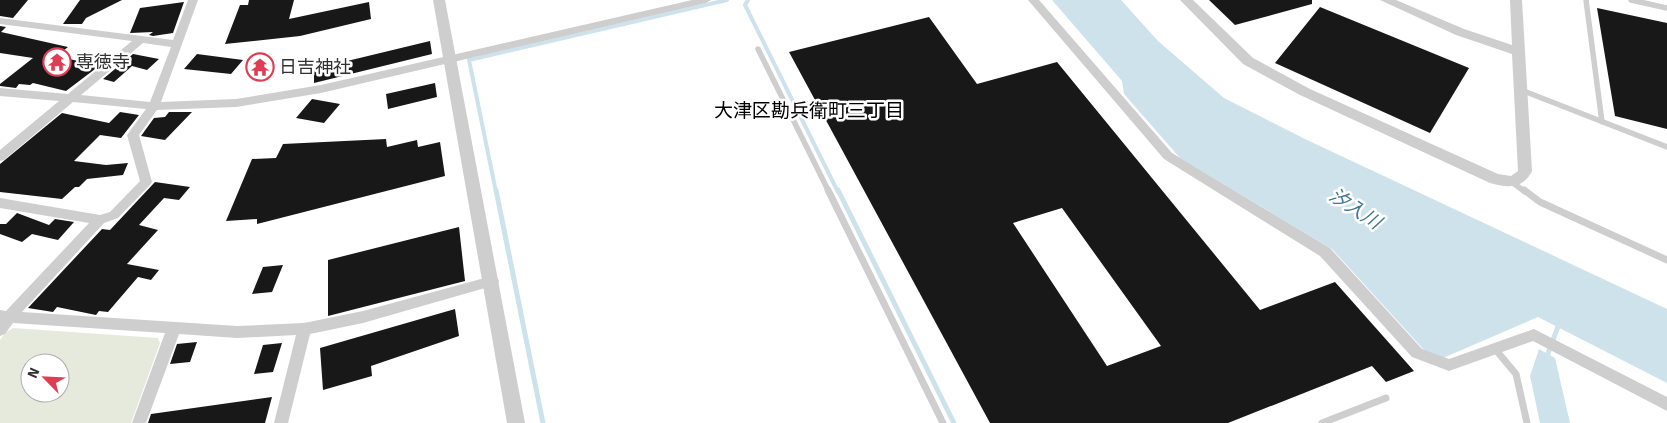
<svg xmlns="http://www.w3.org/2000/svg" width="1667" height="423" font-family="Signika,'Noto Sans JP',sans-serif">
<rect width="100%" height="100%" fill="#fff"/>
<path fill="#e5eadd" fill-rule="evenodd" d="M13,328L158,338L160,343L131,423H0V340L5,333ZM30,363H60V393H30Z"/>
<path fill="#cee2ec" d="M1052,0H1121L1158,41L1224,98L1305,139L1667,309V383L1538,317L1443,358L1425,351L1332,249L1180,158L1124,94L1122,81Z
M1539,349L1555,358L1570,423H1540L1530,376Z"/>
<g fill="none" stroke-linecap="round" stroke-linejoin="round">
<path stroke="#cee2ec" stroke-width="4" d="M748,0L745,5L838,192
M496,192L469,60L727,0"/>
<path stroke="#cee2ec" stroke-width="5" d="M496,190L543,423
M838,190L954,423
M1546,359L1560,321"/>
</g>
<path fill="#181818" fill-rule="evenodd" d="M0,0H28L13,18L0,16Z
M80,0H122L86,18L82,24H63Z
M249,0H294L289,19L369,2L371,19L300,36L225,44L240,5H248Z
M1209,0H1312V4L1235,25Z
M184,2L173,33L153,36L149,35L153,32L130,33L140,8Z
M1320,7L1469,68L1430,133L1275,63Z
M1597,8L1667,23V129L1615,116Z
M929,17L977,84L1057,62L1260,310L1335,282L1414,371L1386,382L1372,366L1228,423H990L789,52ZM1062,208L1161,346L1107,366L1013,223Z
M0,26L6,27L1,32L68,47L57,56L99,66L66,91L33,83L30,85L19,84L16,88L0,86V84L33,58L0,53Z
M430,41L432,54L314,83V69Z
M133,54L159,59L147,70L132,66L114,82L103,79Z
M197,54L243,60L231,74L184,69Z
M435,83L437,97L388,109L386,94Z
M312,99L340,104L324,123L296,118Z
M120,112L139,115L121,138L100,135L74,161L106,165L128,163L123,175L87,179L79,187H75L62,199L0,192V164L62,113L109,123Z
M169,112H192L165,140L141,136L154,118L165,117Z
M386,139L387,147L417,140L418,147L440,142L445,176L257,224V219L226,221L252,159L276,158L283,144Z
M155,182L190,187L179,200L164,198L139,225L158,230L127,264L159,270L151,280L138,277L108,312L99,311L96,315L57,307L53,312L28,308L102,229L110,230Z
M17,213L49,225L55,219L74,222L58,240L32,234L22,242L0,234V224H6Z
M459,227L465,281L328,316V260Z
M283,265L272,292L252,294L263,267Z
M455,309L459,336L371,366L372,376L323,390L320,348Z
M197,342L190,362L170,364L177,344Z
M282,343L273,372L254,374L263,345Z
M272,397L265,423H148L151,414Z"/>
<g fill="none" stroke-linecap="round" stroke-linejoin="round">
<path stroke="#cecece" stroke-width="5.5" d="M1586,0L1602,122
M1631,0L1667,8
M758,49L829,192
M1521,90L1667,147
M1512,182L1525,192"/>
<path stroke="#cecece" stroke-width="7" d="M828,190L943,423
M1524,190L1540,202L1667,260
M1495,349L1516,374L1527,423
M1322,423L1386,398"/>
<path fill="#cecece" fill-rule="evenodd" d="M188,0H198L161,102L236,99L321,85L692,0H711L706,3L321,93L236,107L157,110L139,135L152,182L150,185L118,218L104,223L22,312L237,326L304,323L363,311L492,276L497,277L499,281L497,285L492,286L363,323L310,334L288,423H274L296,335L237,338L179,334L146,423H132L165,333L13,323L5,334L0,336V310L6,311L89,223L0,208V198L100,215L110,212L140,181L127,135L146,109L73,102L4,160L0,161V150L59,101L0,96V88L68,94L132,41L0,24V18L173,40ZM143,43L171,47L150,102L81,95Z
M1028,0H1039L1172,153L1330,248L1422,349L1449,359L1534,329L1667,397V411L1533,341L1449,371L1412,357L1320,256L1164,159Z"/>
<path fill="#cecece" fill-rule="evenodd" d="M433,0H445L525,423H507Z
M1180,0H1193L1253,58L1310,89L1498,174L1511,176L1518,171L1512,54L1456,35L1380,0H1396L1464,29L1512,45L1510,0H1522L1532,171C1523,189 1508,188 1490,183L1300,95L1243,64Z"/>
</g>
<defs>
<g id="temple-ring" transform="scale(1.4375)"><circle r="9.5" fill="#fff" stroke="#de3d53" stroke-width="1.5"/><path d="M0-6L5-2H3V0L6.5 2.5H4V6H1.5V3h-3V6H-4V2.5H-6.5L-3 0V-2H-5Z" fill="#de3d53"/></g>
</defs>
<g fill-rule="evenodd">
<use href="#temple-ring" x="57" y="62"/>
<use href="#temple-ring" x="260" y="67"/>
</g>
<g text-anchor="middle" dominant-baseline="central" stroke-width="5" stroke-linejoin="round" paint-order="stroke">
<g font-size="18" fill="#313131" stroke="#fff" text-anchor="start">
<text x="76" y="62">専徳寺</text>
<text x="279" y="67">日吉神社</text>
</g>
<g font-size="19" fill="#000" stroke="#fff">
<text x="809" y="111">大津区勘兵衛町三丁目</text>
</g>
<g font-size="19" font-style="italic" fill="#427791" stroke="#fff">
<text transform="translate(1355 209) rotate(33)">汐入川</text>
</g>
</g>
<g transform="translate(45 378) rotate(294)"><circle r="24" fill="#ffffff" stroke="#adadad"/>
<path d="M0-4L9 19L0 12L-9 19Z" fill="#de3d53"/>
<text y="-8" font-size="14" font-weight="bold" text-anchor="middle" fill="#313131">N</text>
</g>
</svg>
